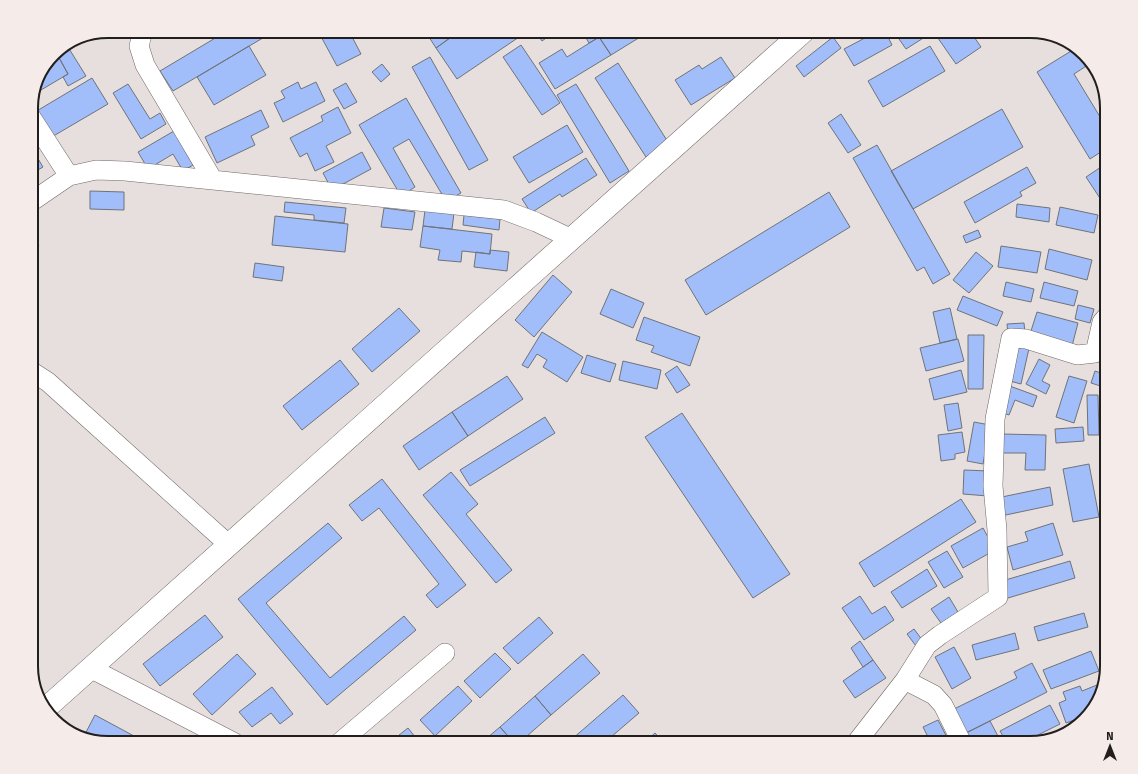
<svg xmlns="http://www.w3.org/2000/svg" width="1138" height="774" font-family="'Fira Sans',sans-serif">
<rect width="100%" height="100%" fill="#e7dfdd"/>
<path fill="#a1bdfa" stroke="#707379" d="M227,31L273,32L173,91L160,71Z
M318,31H349L361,54L337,66Z
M425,31H446L451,37L436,48Z
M446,31H460L451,37Z
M460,31H528L457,79L436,48Z
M535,31H556L542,41Z
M582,31H601L603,35L589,43Z
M609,31H650L611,55L599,37Z
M878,31H885L892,45L854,66L844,49Z
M894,31H909V32L899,39Z
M911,31H921L925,37L906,49L899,39Z
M933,31H970L981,47L956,64Z
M599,37L611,55L555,89L539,63L562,49L567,57Z
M833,37L841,48L804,77L796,66Z
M521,45L560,103L542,115L503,57Z
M249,46L266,75L214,105L197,77Z
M930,46L945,71L883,107L868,81Z
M68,47L86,76L68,86L63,77L68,74L57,54Z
M1076,48L1091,63L1074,74L1105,125L1107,124V148L1090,159L1037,72Z
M57,54L68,74L41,90L39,86L52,57Z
M430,57L488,160L469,170L412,67Z
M721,57L735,78L691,105L675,80L699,65L702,69Z
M618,63L668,142L646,157L595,78Z
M382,64L390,74L381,82L372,72Z
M92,78L108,104L50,138L35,112Z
M298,82L301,89L316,82L325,101L283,122L274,103L285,98L281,91Z
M346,83L357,102L344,109L333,90Z
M128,84L150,119L160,113L166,124L141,139L113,93Z
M576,84L629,171L610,183L557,95Z
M406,98L461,193L446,201L409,139L393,148L415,187L401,196L359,125Z
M338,107L351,133L326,146L334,162L315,171L307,153L300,157L290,138L323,121L321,116Z
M1002,109L1023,147L913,209L891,171Z
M261,110L269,127L251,136L255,145L217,163L205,137Z
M841,114L861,145L848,153L828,123Z
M567,125L583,152L529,183L513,157Z
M174,131L193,165L183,171L173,154L148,169L138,152Z
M877,145L950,274L933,284L924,267L917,271L853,158Z
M31,147L43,167L31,174Z
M362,152L371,169L332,190L323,173Z
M586,158L597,175L562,197L560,194L531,213L522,199Z
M1107,163V209L1086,177Z
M1027,167L1036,183L1020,192L1022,196L975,223L964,202Z
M90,191L124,192V210L90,209Z
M829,192L850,227L706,315L685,280Z
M285,202L346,208L344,223L314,220V215L284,212Z
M1017,204L1050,208L1049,222L1016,217Z
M1060,207L1098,215L1094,233L1056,225Z
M384,208L415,212L412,230L381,227Z
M425,210L454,213L452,229L423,226Z
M464,215L500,219L499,230L463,225Z
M275,216L348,224L345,252L272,245Z
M1107,223V253L1104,252Z
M423,226L492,234L490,254L462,251L461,262L438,260L440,250L420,247Z
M978,230L981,237L966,243L963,236Z
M31,234L39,246L31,250Z
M1001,246L1041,252L1037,273L998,267Z
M1049,249L1092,260L1087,280L1045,269Z
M490,250L509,252L507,271L474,267L476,252L490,254Z
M976,252L993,266L969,293L953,280Z
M1101,256L1107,257V286H1100Z
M255,263L284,267L282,281L253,277Z
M553,275L572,292L534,337L515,320Z
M1006,282L1034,289L1031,302L1003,296Z
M1044,282L1078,291L1074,306L1040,298Z
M611,289L644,303L633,328L600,314Z
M963,296L1003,312L997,326L957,310Z
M1078,305L1094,309L1090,323L1075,319Z
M399,308L420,331L372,372L352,349Z
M950,308L957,339L940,343L933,312Z
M1037,312L1078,323L1072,346L1030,334Z
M644,317L700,337L690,366L651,352L654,346L636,340Z
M1024,323L1025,333L1008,334L1007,324Z
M542,332L583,357L567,382L543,367L547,360L537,354L528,368L522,365Z
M968,335H984L983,389H968Z
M958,339L964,361L926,371L920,348Z
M1015,341L1030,344L1021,384L1006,380Z
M587,355L616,364L610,382L581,373Z
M1039,359L1050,365L1042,381L1050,385L1046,394L1026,384Z
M340,360L359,384L302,430L283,406Z
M623,361L661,370L657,389L619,380Z
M677,366L690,385L677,393L665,374Z
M961,370L967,392L934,400L929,379Z
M1095,371L1107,375V388L1091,383Z
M507,376L523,399L468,436L452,412Z
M1069,376L1087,381L1074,423L1056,417Z
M1007,385L1037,396L1033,407L1015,400L1009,415L996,411Z
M1087,395H1098L1099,435H1088Z
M958,403L962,428L948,431L944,405Z
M452,412L468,436L419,470L403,446Z
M682,413L790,574L753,598L645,437Z
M545,417L555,433L470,486L460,470Z
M974,422L990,425L983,464L967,461Z
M1083,427L1084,441L1056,443L1055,429Z
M962,432L965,452L955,454V459L941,461L938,435Z
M1002,434L1046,435L1045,470H1025L1026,453H1002Z
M1104,439H1107V486H1105Z
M1089,464L1099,517L1073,522L1063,469Z
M964,470L989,471L988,496L963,494Z
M451,472L478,504L466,514L512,570L496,583L423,495Z
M382,479L466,585L437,608L426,595L439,584L379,508L362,521L349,505Z
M1050,487L1053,505L1001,516L997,498Z
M961,499L976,522L874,587L859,563Z
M328,523L342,538L266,603L330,678L404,616L416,630L327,705L238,599Z
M1053,523L1063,555L1013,570L1007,547L1028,541L1025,532Z
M983,528L995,550L963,568L951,546Z
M947,551L963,577L944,588L928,562Z
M1070,561L1075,578L1008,598L1002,581Z
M927,569L937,586L902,608L891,592Z
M860,596L872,614L885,606L894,620L864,640L842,608Z
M949,597L958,612L941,623L931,609Z
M1084,613L1088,627L1038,641L1034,627Z
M205,615L223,637L160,686L143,664Z
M539,617L553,633L518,664L503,648Z
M914,629L923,641L916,646L907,634Z
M1015,633L1019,649L976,660L972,645Z
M860,641L873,660L863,667L851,648Z
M954,647L971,678L952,689L935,657Z
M1091,651L1099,671L1051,689L1043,670Z
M495,653L511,669L480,698L464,681Z
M237,654L256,674L212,715L193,694Z
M583,654L600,673L551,715L535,696Z
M873,660L886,678L855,698L843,681Z
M1032,663L1047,692L966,733L954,709L1017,678L1014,672Z
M1102,683L1094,709L1088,715L1066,723L1059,703L1066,700L1063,692L1080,686L1082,691Z
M458,686L472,701L435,736L420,720Z
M272,687L293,714L280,724L271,713L252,727L239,712Z
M623,695L639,713L604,743H576L572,739Z
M535,696L551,715L519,743H514L500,727Z
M1050,705L1060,724L1022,743H1007L1000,731Z
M95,715L147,743H111L102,738L101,741L84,736Z
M938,720L950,743H931L923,727Z
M990,721L999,738L989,743H971L966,733Z
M500,727L514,743H481Z
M408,728L420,743H389Z
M655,733L664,743H644Z"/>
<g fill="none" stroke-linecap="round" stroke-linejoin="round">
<g stroke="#706866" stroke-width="20">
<path id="minor" d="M143,31L139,46L145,65L213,180
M31,117L69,176
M31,202L69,176L96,170L125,171L504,210L536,222L572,239
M31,371L48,382L228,544
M92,669L235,743
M905,680L934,695L943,705L962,743
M339,743L445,653
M856,743L905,680L927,645L940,635L998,597L997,530L993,486L995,419L1011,338L1026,339L1077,355L1095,353L1102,322L1107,316"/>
</g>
<g stroke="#706866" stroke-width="23">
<path id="secondary" d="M45,709L804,31"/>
</g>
<use href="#minor" stroke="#fff" stroke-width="19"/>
<use href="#secondary" stroke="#fff" stroke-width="22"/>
</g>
<path d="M0 0H1138V774H0ZM108 38H1030A70 70 0 0 1 1100 108V666A70 70 0 0 1 1030 736H108A70 70 0 0 1 38 666V108A70 70 0 0 1 108 38Z" fill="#f5ecea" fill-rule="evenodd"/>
<path fill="none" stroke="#211e1d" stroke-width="2" d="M108 38H1030A70 70 0 0 1 1100 108V666A70 70 0 0 1 1030 736H108A70 70 0 0 1 38 666V108A70 70 0 0 1 108 38Z"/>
<g transform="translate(1110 746)" stroke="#f5ecea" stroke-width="3" paint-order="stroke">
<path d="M0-3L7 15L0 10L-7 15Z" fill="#211e1d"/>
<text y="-6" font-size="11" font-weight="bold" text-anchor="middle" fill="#211e1d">N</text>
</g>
</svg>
